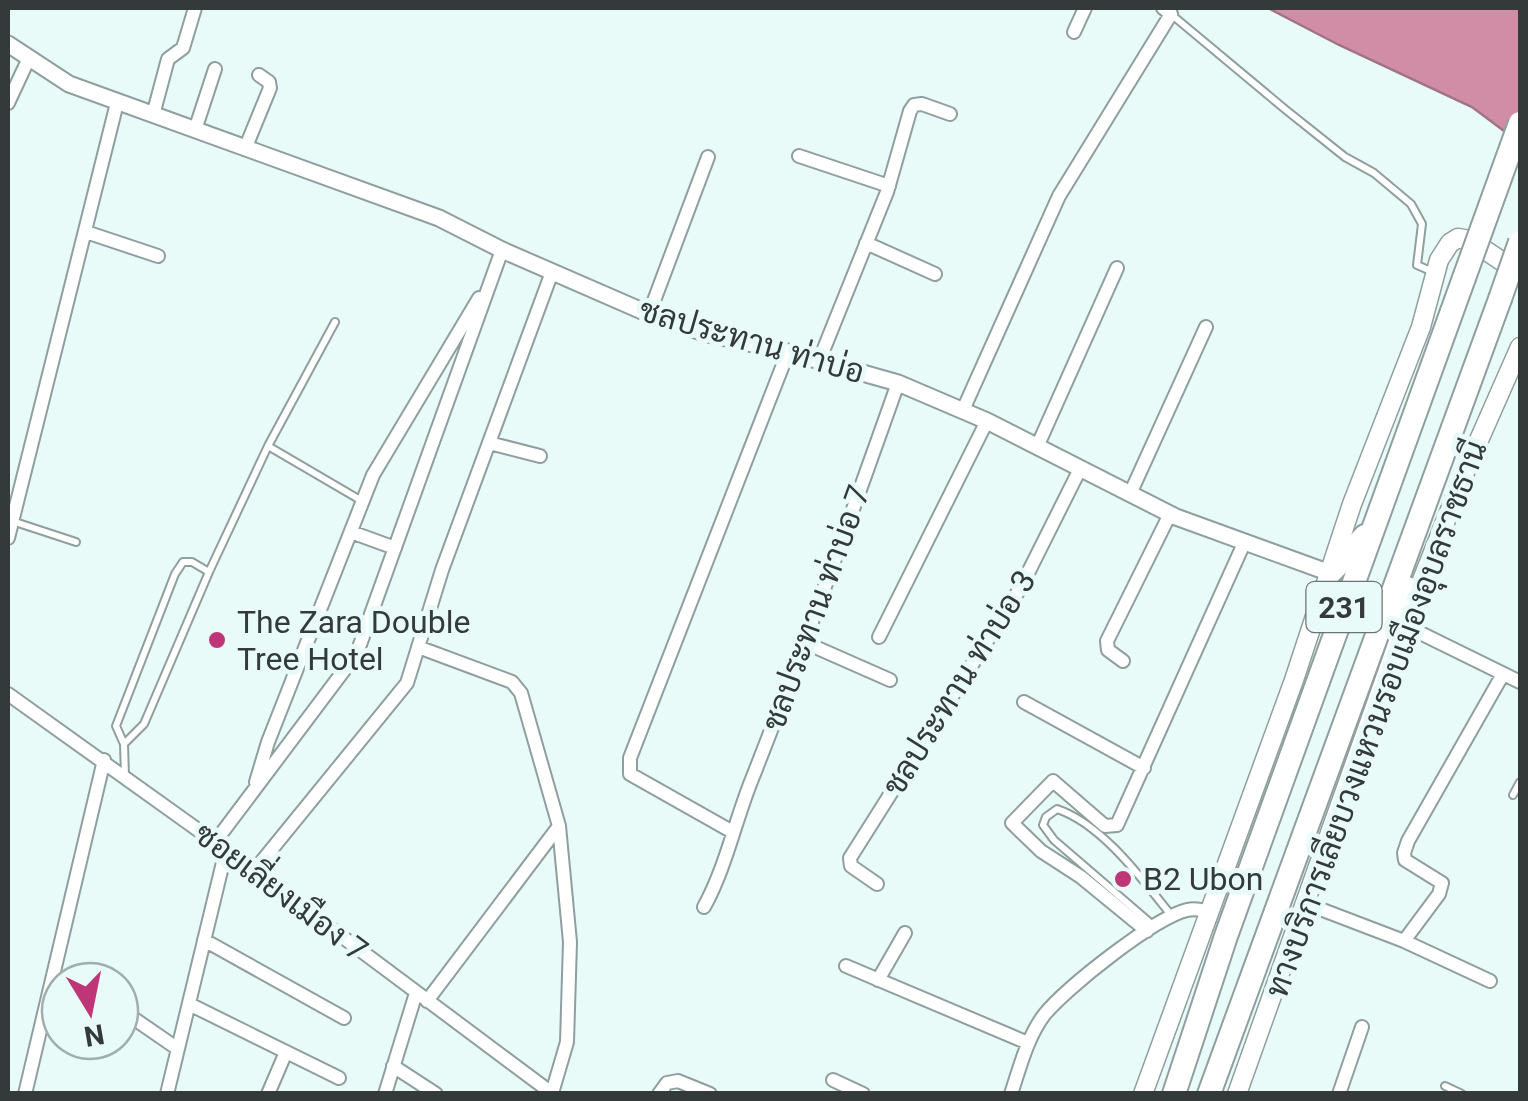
<svg xmlns="http://www.w3.org/2000/svg" width="1528" height="1101" font-family="Roboto,Sarabun,sans-serif">
<rect width="100%" height="100%" fill="#e9fbf9"/>
<path fill="#d08da5" stroke="#a17485" stroke-width="2.5" d="M1268,8H1520V143L1472,107L1339,45Z"/>
<g fill="none" stroke-linecap="round" stroke-linejoin="round">
<g stroke="#8f9f9d" stroke-width="10">
<path id="service" d="M1172,15L1286,110L1345,157L1374,173L1411,204L1422,224L1417,265L1433,272
M268,446L362,501
M12,521L76,542
M209,572L268,446L335,322
M124,744L144,724L209,572L192,562H183L175,574L116,726L124,744L125,776
M1513,795L1520,782
M1154,926L1054,840L1043,825L1046,817L1057,809C1102,824 1142,879 1171,915
M1445,1086L1462,1094"/>
</g>
<g stroke="#8f9f9d" stroke-width="16">
<path id="minor" d="M1074,32L1085,8
M8,103L29,58
M153,115L168,59L183,48L195,8
M195,130L215,69
M245,149L270,88L269,82L259,75
M799,156L889,186
M86,232L158,256
M866,243L935,274
M649,314L708,157
M819,361L887,192L910,111L914,105L922,104L950,114
M963,410L1059,196L1171,14L1163,8
M489,443L540,456
M1037,447L1117,268
M1130,494L1206,327
M351,532L395,548
M8,538L117,103
M1404,625L1520,682
M879,637L987,421
M806,643L890,680
M418,647L512,682L521,693L559,826L570,942L567,1042L552,1093
M1123,661L1108,650L1107,641L1170,514
M8,694L226,850L553,1094
M1024,702L1144,768
M256,782L268,742L373,475L479,298
M731,831L630,774V758L788,352
M215,842L357,653L502,250
M254,871L407,683L442,570L552,272
M877,884L851,866L850,858L1021,587L1080,469
M1307,904L1404,941L1490,981
M704,907C726,867 735,821 752,779C804,648 851,516 898,383
M1147,931L1081,877L1041,851L1012,823L1053,781L1105,826L1117,825L1245,541
M204,940L344,1018
M1404,941L1439,894L1442,883L1405,860L1404,853L1408,841L1503,674
M846,966L1028,1043
M878,980L905,933
M427,1001L559,826
M189,1004L339,1078
M120,1009L178,1049
M393,1066L436,1094
M833,1080L863,1094
M25,1094L104,760
M167,1094L226,850
M268,1094L286,1052
M385,1094L416,993
M659,1094L667,1083L678,1081L710,1094
M1011,1094C1020,1067 1027,1038 1044,1015C1067,987 1154,918 1187,910C1196,908 1202,910 1210,913
M1339,1094L1362,1027"/>
</g>
<g stroke="#8f9f9d" stroke-width="19">
<path id="tertiary" d="M8,44L69,84L439,218L502,250L649,314L704,333L788,352L898,383L987,421L1176,517L1330,573"/>
</g>
<g stroke="#8f9f9d" stroke-width="21">
<path id="secondary" d="M1143,1094L1294,680L1352,504L1421,327L1439,260L1450,243L1458,238L1470,240L1518,272
M1237,1094L1404,625L1468,465L1520,347"/>
</g>
<g stroke="#8f9f9d" stroke-width="26">
<path id="trunk" d="M1330,573L1365,536
M1404,625L1400,616L1407,588
M1174,1094L1226,936L1464,278
M1209,1094L1500,299"/>
</g>
<use href="#service" stroke="#fff" stroke-width="6"/>
<use href="#minor" stroke="#fff" stroke-width="12"/>
<use href="#tertiary" stroke="#fff" stroke-width="15"/>
<use href="#secondary" stroke="#fff" stroke-width="18"/>
<use href="#trunk" stroke="#fff" stroke-width="22"/>
<g stroke="#8f9f9d" stroke-width="26" stroke-linecap="butt">
<path id="trunk-bridge" d="M1464,278L1520,123
M1500,299L1520,242"/>
</g>
<use href="#trunk-bridge" stroke="#fff" stroke-width="22"/>
</g>
<g fill="#be3675" stroke="#e9fbf9" stroke-width="4">
<circle cx="217" cy="640" r="10"/>
<circle cx="1123" cy="879" r="10"/>
</g>
<g text-anchor="middle" dominant-baseline="central" stroke-width="10" stroke-linejoin="round" paint-order="stroke">
<rect fill="#e9fbf9" stroke="#6a7473" stroke-width="2.5" x="1306.5" y="582" width="75" height="50" rx="8"/>
<g font-size="30" font-weight="bold" fill="#333a39">
<text x="1344" y="607">231</text>
</g>
<g font-size="32" fill="#333a39" stroke="#e9fbf9">
<text transform="translate(752 341) rotate(16)">ชลประทาน ท่าบ่อ</text>
<text transform="translate(816 608) rotate(-70)">ชลประทาน ท่าบ่อ 7</text>
<text transform="translate(959 683) rotate(-58)">ชลประทาน ท่าบ่อ 3</text>
<text transform="translate(1376 719) rotate(-70)">ทางบริการเลียบวงแหวนรอบเมืองอุบลราชธานี</text>
<text transform="translate(281 892) rotate(37)">ซอยเลี่ยงเมือง 7</text>
</g>
<g font-size="32" fill="#333a39" stroke="#e9fbf9" text-anchor="start">
<text x="237" y="622">The Zara Double<tspan x="237" dy="37">Tree Hotel</tspan></text>
<text x="1143" y="879">B2 Ubon</text>
</g>
</g>
<rect width="1528" height="1101" fill="none" stroke="#333a39" stroke-width="20"/>
<g transform="translate(90 1011) rotate(170)"><circle r="48" fill="#e9fbf9" stroke="#a0aeac" stroke-width="2.5"/>
<path d="M0-8L18 38L0 25L-18 38Z" fill="#be3675"/>
<text y="-15" font-size="28" font-weight="bold" text-anchor="middle" fill="#333a39">N</text>
</g>
</svg>
